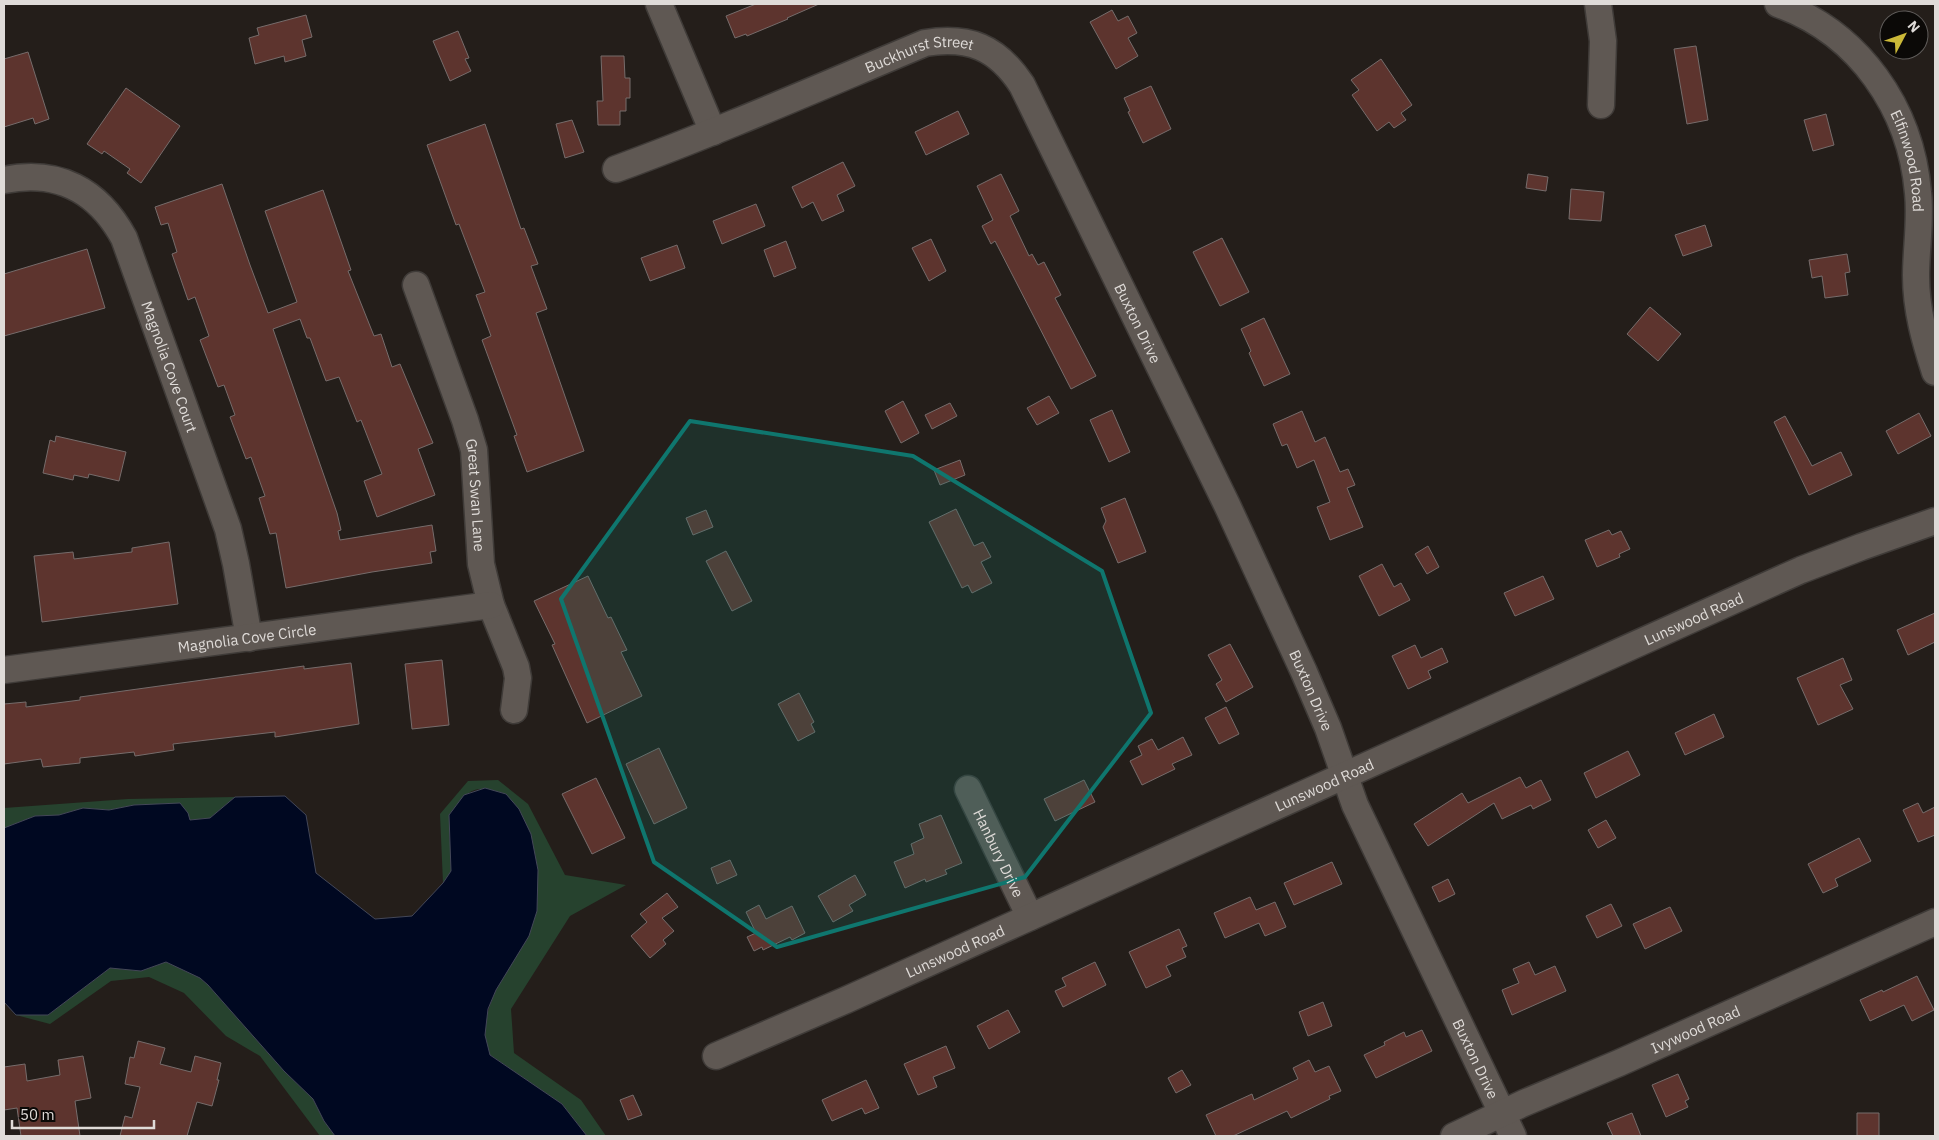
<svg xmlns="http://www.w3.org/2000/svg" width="1939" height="1140" font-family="'IBM Plex Sans',sans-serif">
<rect width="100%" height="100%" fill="#241e1a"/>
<path fill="#26422e" d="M498,780L528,804L565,875L626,885L570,916L511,1009L514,1053L581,1100L606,1136H587L562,1104L490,1055C488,1048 485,1040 485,1033C486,996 510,966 529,936L506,794C474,784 469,788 449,815L451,871L443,883L440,814L468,781Z
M235,797L210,818L190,820L134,805L109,810L83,808L59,815L35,816L4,828V808L128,799Z
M166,962L200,978L208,985L284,1071L313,1099L324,1121L335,1136H320L260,1056L226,1036L184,993L149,977L111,981L50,1024L16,1015H48L110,968L141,971Z"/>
<path fill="#000821" stroke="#434758" d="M485,788L506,794L519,809L531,834L538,870L537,911L529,936L496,990L488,1009L485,1035L490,1055L562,1104L587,1136H335L324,1121L313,1099L284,1071L208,985L200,978L166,962L141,971L110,968L48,1015H16L4,1002V828L35,816L59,815L83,808L109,810L134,805L180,803L188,813L190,820L210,818L235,797L285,796L306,815L316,873L375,919L412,916L443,883L451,871L449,815L464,795Z"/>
<path fill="#5d342e" stroke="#766c6b" d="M756,4H819L787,18L788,19L747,36L746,34L735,38L726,16Z
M1112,10L1118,21L1128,16L1137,33L1128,38L1138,56L1116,69L1090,22Z
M306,15L312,37L302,40L306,56L285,62L284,56L255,64L249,38L259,35L257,28Z
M458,31L469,58L465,59L471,71L450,81L433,41Z
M1696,46L1708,120L1687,124L1674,49Z
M28,52L49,119L35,124L33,118L4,127V59Z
M601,56H624L625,78H630V98H626V111H620V125H598L597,101H603Z
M1381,59L1412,105L1401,113L1406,120L1394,128L1389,122L1377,131L1352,95L1359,90L1351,80Z
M1151,86L1171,129L1143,143L1128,112L1130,111L1124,98Z
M126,88L180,126L141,183L127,173L130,169L104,151L102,154L87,144Z
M958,111L969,134L926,155L915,132Z
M1826,114L1834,145L1813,151L1804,120Z
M572,120L584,152L565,158L556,124Z
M485,124L521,229L524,228L538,264L531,266L547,309L536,313L584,451L527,472L514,436L517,435L482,340L491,336L476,295L485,292L459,224L456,225L427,145Z
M843,162L855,186L837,195L844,211L822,221L813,202L802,208L792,187Z
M1001,174L1019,211L1010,216L1029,256L1032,254L1038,265L1044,262L1061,295L1055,298L1096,376L1071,389L995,241L991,244L982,226L993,220L977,186Z
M1528,174L1548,177L1546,191L1526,188Z
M222,184L250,265L268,313L297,302L265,211L323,190L351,270L348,271L374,336L381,334L392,367L400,364L433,443L418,449L435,495L377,517L364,481L382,474L361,420L357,422L339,377L326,381L310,338H307L300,319L273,329L337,513L341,530L338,531L340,540L432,525L436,551L430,552L432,563L372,572L286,588L276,533L270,534L259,498L265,496L251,457L246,459L230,417L235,415L224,385L218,387L200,340L209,336L195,297L188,300L172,254L177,252L168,223L161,225L155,207Z
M1571,189L1604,192L1601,221L1569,219Z
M756,204L765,226L722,244L713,221Z
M1705,225L1712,246L1683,256L1675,235Z
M1222,238L1249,292L1220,306L1193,252Z
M931,239L946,271L929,281L912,248Z
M786,241L796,268L774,277L764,250Z
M677,245L685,268L650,281L641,258Z
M87,249L105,308L4,336V274Z
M1847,254L1850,272L1845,273L1848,295L1825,298L1822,276L1812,278L1809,260Z
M1650,307L1681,334L1658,361L1627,334Z
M1264,318L1290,374L1264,386L1249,353L1251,351L1241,329Z
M1049,396L1059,413L1037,425L1027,408Z
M903,401L919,433L901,443L885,411Z
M950,403L957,416L932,429L925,415Z
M1112,410L1130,452L1109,462L1090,420Z
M1302,411L1315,442L1325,437L1340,472L1348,469L1355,485L1347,488L1363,527L1330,540L1317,507L1330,502L1314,460L1297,468L1287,444L1282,446L1273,424Z
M1919,413L1931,436L1898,454L1886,431Z
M1785,416L1812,466L1841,452L1852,475L1809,495L1774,422Z
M56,436L126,452L119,481L89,474L88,478L74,475L73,480L43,473L50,440L55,442Z
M960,460L965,475L940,485L934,470Z
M1125,498L1146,552L1118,563L1103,527L1106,521L1101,508Z
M956,509L974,546L983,542L991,557L981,562L992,583L972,593L968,585L962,588L929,522Z
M706,510L713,527L693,535L686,518Z
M1609,530L1612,535L1621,531L1630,549L1619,554L1620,557L1597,567L1585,540Z
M169,542L178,604L42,622L34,556L73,552L74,559L132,552V548Z
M1428,546L1439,567L1427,574L1415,554Z
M726,551L752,601L732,611L706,561Z
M1382,564L1394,587L1401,583L1410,600L1379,616L1359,576Z
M588,576L608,618L611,617L627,650L621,652L642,696L587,723L552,645L555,644L534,601Z
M1543,576L1554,599L1515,616L1504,593Z
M1935,613V642L1908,655L1897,630Z
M1230,644L1253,687L1226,702L1216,684L1222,680L1208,655Z
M1415,645L1421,658L1442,648L1448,662L1428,671L1431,678L1408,689L1392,656Z
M1843,658L1852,680L1840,685L1853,709L1818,725L1797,678Z
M442,660L449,725L412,729L405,664Z
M351,663L359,724L275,737V732L173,744L174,750L135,756L134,752L80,758V763L43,767L41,759L4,764V704L26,702V707L80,700V697L304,666V669Z
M799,693L814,722L811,724L815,732L798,741L778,704Z
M1226,707L1239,734L1219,744L1205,718Z
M1714,714L1724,737L1685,755L1675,733Z
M1183,737L1192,755L1172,764L1175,769L1142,785L1130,761L1142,755L1138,746L1152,739L1158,750Z
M659,748L687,808L654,824L626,764Z
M1628,751L1640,775L1596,798L1584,773Z
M1520,777L1526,788L1541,780L1551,800L1533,809L1531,805L1502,819L1494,803L1428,846L1414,824L1462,793L1468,803Z
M596,778L625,838L592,854L562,794Z
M1084,780L1095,802L1055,821L1044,799Z
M1918,803L1923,813L1935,807V835L1918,842L1903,810Z
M941,815L962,863L945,870L947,874L926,882L925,879L905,888L894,862L914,854L911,844L924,838L919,824Z
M1606,820L1616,838L1598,848L1588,830Z
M1859,838L1871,861L1835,879L1838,886L1823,893L1808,864Z
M730,860L737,875L717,884L711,868Z
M1332,862L1342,884L1294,905L1284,883Z
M855,875L866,895L849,905L853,911L833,922L818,896Z
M1448,879L1455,894L1439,902L1432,887Z
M667,893L678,907L662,918L674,931L663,940L666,944L650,958L631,936L647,922L640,914Z
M1250,897L1256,910L1275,902L1286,927L1265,936L1259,923L1225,938L1214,913Z
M1611,904L1622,926L1597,938L1586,916Z
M759,905L766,919L792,906L805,933L792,940L790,937L763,950L762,947L754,951L747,937L756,933L746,912Z
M1670,907L1682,931L1645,949L1633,924Z
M1179,929L1187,946L1182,948L1186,957L1166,966L1171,976L1146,988L1129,952Z
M1095,962L1106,985L1063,1007L1055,991L1066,986L1062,978Z
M1529,962L1535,975L1555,966L1566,991L1512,1015L1502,990L1519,983L1513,969Z
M1917,976L1934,1010L1912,1021L1904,1005L1870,1021L1860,1000L1882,990L1883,992Z
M1323,1002L1332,1026L1308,1036L1299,1012Z
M1008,1010L1020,1032L989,1049L977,1026Z
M1422,1030L1432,1051L1376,1078L1364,1055L1385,1045L1384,1042L1404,1032L1406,1037Z
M138,1041L165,1048L160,1064L191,1072L195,1056L221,1063L217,1080H219L212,1106L197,1102L187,1136H120L125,1116L132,1118L140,1087L125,1084L130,1057L134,1058Z
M946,1046L955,1068L933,1077L937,1087L918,1095L904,1064Z
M83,1056L91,1098L75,1101L80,1136H21L17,1108L4,1110V1067L25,1064L27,1081L60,1075L58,1060Z
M1309,1060L1315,1072L1329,1066L1341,1091L1329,1096L1330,1099L1291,1118L1287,1111L1233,1136H1216L1206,1115L1252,1094L1254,1100L1298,1079L1293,1068Z
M1182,1070L1191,1085L1176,1093L1168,1078Z
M1678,1074L1689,1099L1685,1101L1688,1107L1666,1117L1652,1085Z
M866,1080L879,1108L865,1114L862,1108L832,1121L822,1100Z
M633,1095L642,1115L628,1120L620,1100Z
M1632,1113L1641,1136H1613L1607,1123Z
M1857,1113H1879V1136H1857Z"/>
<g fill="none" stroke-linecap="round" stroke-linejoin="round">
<g stroke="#3f3b38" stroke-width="29">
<g id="minor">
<path d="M659,4L713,132"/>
<path d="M1598,4L1603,41L1601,105"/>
<path id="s1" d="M1778,4C1859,33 1911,108 1918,193C1921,220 1916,249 1916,276C1916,310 1925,341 1935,372"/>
<path id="s2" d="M616,169C720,131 822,86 925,43C969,36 997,47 1022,85L1227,505L1304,672L1328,728L1355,805L1513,1136"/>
<path id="s3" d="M4,180C58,169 98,190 124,238L228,529L236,564L249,638"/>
<path id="s4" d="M416,285L465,420L474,450L481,564L491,605L516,667L518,678L514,710"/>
<path id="s5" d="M4,670L491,605"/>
<path id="s6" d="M968,789L1030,917"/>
<path id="s7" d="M716,1056L846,1000L1801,570L1861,547L1935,521"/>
<path id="s8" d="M1454,1136L1524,1103L1619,1063L1935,922"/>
</g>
</g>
<use href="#minor" stroke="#5f5853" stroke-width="26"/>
</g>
<path fill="#0f766e" fill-opacity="0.2" stroke="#0f766e" stroke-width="4" stroke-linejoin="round" d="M690,421L913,456L1102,571L1151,713L1025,877L777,947L654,862L561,599Z"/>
<g text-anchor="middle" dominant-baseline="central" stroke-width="4" stroke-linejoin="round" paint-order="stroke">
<g font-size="15" fill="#dfdbd8" stroke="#0b0907">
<text stroke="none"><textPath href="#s2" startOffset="326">Buckhurst Street</textPath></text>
<text stroke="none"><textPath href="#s1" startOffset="215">Elfinwood Road</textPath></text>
<text stroke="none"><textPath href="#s2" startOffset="712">Buxton Drive</textPath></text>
<text stroke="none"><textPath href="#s3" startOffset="281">Magnolia Cove Court</textPath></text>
<text stroke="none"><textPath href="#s4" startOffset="220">Great Swan Lane</textPath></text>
<text stroke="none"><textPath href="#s7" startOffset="1071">Lunswood Road</textPath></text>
<text stroke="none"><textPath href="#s5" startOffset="245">Magnolia Cove Circle</textPath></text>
<text stroke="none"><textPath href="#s2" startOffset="1118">Buxton Drive</textPath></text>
<text stroke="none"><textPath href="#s7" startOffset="666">Lunswood Road</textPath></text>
<text stroke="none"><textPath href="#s6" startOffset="71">Hanbury Drive</textPath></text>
<text stroke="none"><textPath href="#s7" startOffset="261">Lunswood Road</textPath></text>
<text stroke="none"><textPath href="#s8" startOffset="264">Ivywood Road</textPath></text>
<text stroke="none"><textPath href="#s2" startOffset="1522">Buxton Drive</textPath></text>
</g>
</g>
<rect width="1939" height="1140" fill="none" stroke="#dfdbd8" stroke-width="10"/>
<g transform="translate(1904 35) rotate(49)"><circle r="24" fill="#0b0907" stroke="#605d5b"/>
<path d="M0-4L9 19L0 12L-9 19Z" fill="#ccb938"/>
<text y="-8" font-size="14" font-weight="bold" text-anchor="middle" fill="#dfdbd8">N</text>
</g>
<path d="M12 1120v8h142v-8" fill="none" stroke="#dfdbd8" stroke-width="2.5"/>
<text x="20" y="1120" font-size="15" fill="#dfdbd8" stroke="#0b0907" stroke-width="4" paint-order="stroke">50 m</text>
</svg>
